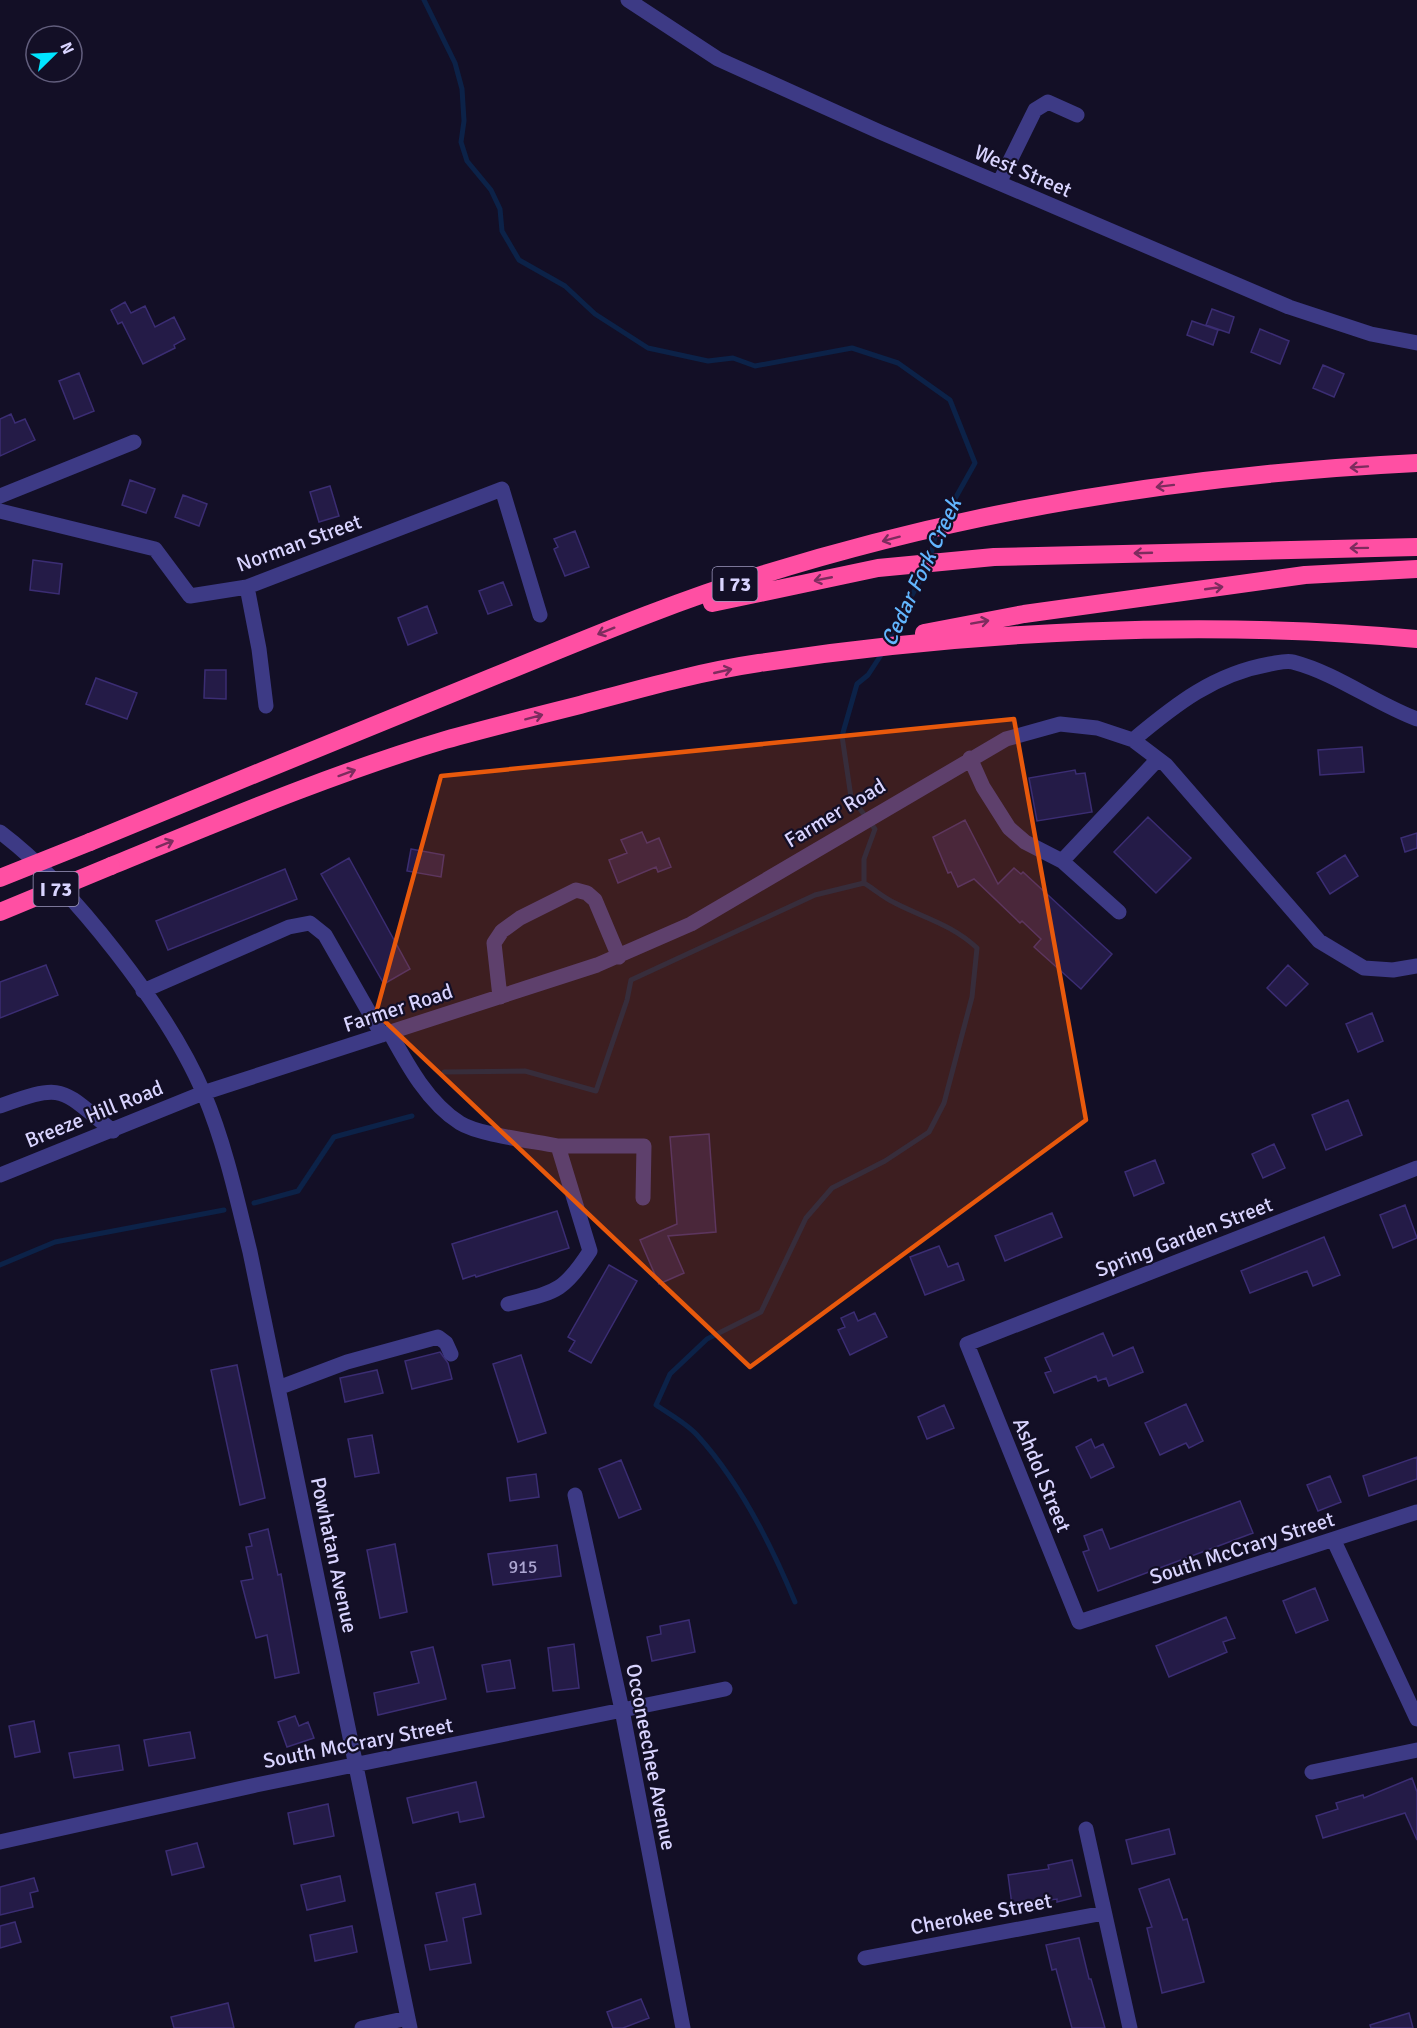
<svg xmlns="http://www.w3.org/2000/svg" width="1417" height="2028" font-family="Signika,sans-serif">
<rect width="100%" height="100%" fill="#130f26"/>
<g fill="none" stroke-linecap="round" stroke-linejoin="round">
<path stroke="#0c2248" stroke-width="5" d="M424,0L455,63L462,89L464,121L461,142L467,161L491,190L500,209L502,231L519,260L565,286L595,314L648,348L708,361L733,358L755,366L852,348L898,363L950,400L975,463L942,522
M930,559L936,533
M886,644L927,567
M444,1072L525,1071L596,1091L627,1000L631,980L815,895L864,883
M254,1203L298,1191L334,1137L412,1116
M0,1265L55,1242L224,1210
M795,1602C771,1544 740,1482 697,1435C686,1423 669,1414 656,1405L670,1374L707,1339L761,1312L806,1218L832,1188L885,1161L929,1132L944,1103L972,997L977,948C953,925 924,918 895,903C884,898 874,889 864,883V859L875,829L851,797L842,736L857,684L868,675L883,652"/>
</g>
<path fill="#241b47" stroke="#3b2d73" stroke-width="1.5" d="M125,302L131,313L145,306L155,327L174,317L185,339L174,345L175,348L143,364L122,322L118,324L111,310Z
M1212,309L1234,317L1229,333L1206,325Z
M1192,321L1218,330L1213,345L1187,335Z
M1260,329L1289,341L1280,364L1251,352Z
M1323,365L1344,374L1334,397L1313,388Z
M79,373L94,411L74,419L59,381Z
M11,414L15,423L25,419L35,440L0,456V419Z
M130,480L155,489L146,513L122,505Z
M330,486L339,516L319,522L310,492Z
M183,495L207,504L199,526L175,517Z
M575,531L589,567L565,576L554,549L558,547L554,539Z
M33,560L62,564L59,594L30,590Z
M503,582L512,605L488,614L479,591Z
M427,606L437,633L408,645L398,618Z
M205,670H226V699L204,698Z
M96,678L137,693L127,719L86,704Z
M1362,747L1364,772L1320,775L1318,750Z
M1075,770L1076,774L1085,773L1092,812L1037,821L1029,778Z
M1148,817L1191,858L1156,893L1114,852Z
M965,820L998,884L1014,868L1021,874L1023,872L1112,954L1081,989L1034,947L1041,939L1022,921L1020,923L974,879L958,887L951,872L948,873L933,837Z
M642,832L647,843L659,838L671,867L658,872L656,867L618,883L609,860L627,853L621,840Z
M1417,833V848L1405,852L1401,838Z
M411,849L444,855L441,877L407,871Z
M1345,855L1358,876L1330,894L1317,873Z
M349,858L410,969L384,984L321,874Z
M285,869L297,899L168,950L156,921Z
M46,965L58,995L0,1018V982Z
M1288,965L1308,984L1286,1006L1267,988Z
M1372,1013L1383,1041L1358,1052L1346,1024Z
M1348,1100L1362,1135L1326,1150L1312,1115Z
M709,1134L716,1232L668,1236L684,1273L659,1284L640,1240L677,1224L670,1137Z
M1274,1144L1285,1168L1263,1178L1252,1154Z
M1155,1160L1164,1183L1134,1196L1125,1172Z
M1405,1205L1417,1238L1393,1248L1380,1215Z
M557,1211L569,1248L476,1277L475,1275L463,1279L452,1244Z
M1052,1213L1062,1237L1005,1261L995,1236Z
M1324,1237L1340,1275L1313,1286L1307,1271L1250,1293L1241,1271Z
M939,1246L948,1267L958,1263L964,1280L925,1295L910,1257Z
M609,1265L637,1281L591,1363L569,1351L575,1341L568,1337Z
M854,1312L858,1321L875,1313L887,1337L850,1355L838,1330L845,1327L841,1318Z
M1103,1333L1113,1356L1133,1347L1143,1372L1109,1386L1106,1378L1098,1381L1096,1376L1054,1393L1045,1373L1051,1371L1045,1358Z
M440,1352L448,1363L452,1379L412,1389L405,1361Z
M521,1355L546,1433L518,1442L493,1364Z
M237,1365L265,1498L240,1505L211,1370Z
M377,1370L383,1393L345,1402L340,1378Z
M1186,1404L1203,1441L1189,1448L1186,1443L1160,1455L1145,1423Z
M944,1405L954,1428L927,1439L918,1417Z
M372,1435L379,1473L355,1477L348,1439Z
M1091,1439L1095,1448L1103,1444L1114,1467L1091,1478L1076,1447Z
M1417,1457V1479L1369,1496L1363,1476Z
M621,1460L641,1509L619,1518L599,1469Z
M536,1474L539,1497L510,1501L507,1478Z
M1330,1476L1341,1502L1318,1511L1307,1485Z
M1240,1501L1253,1533L1098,1591L1083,1552L1089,1550L1084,1536L1102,1529L1110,1549Z
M268,1529L278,1575L281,1574L299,1673L275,1678L267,1635L256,1638L241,1581L253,1579L246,1547L252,1546L249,1534Z
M395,1544L407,1612L380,1618L367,1550Z
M557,1545L561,1576L493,1585L488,1554Z
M1315,1588L1328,1620L1296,1633L1283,1601Z
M1226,1617L1235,1638L1223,1642L1227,1652L1169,1677L1156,1646Z
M689,1620L695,1652L652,1661L647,1637L661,1634L660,1626Z
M574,1644L579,1688L553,1691L548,1648Z
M433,1647L446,1699L378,1715L374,1693L419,1683L411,1652Z
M510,1660L515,1688L487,1692L482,1665Z
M295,1716L299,1726L308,1722L314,1738L287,1747L278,1722Z
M34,1721L40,1752L15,1757L9,1726Z
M190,1732L195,1758L149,1766L144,1740Z
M119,1745L123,1770L74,1778L69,1753Z
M1412,1778L1417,1792V1840L1405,1813L1323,1838L1316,1816L1338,1809L1336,1803L1363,1795L1364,1798Z
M476,1782L484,1817L460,1822L458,1812L413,1823L407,1798Z
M328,1804L334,1836L294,1844L288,1813Z
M1169,1829L1175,1854L1132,1864L1126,1840Z
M197,1843L204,1867L172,1875L166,1851Z
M1072,1860L1081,1896L1057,1902V1899L1012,1905L1008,1875L1049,1869L1048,1865Z
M340,1876L345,1901L307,1910L301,1885Z
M34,1878L38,1891L30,1893L33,1907L0,1915V1887Z
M1169,1879L1183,1920L1187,1919L1204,1982L1162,1993L1147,1928L1152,1927L1139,1889Z
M475,1884L481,1914L463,1918L471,1963L430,1970L425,1945L447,1941L436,1893Z
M15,1922L21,1942L0,1948V1926Z
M352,1926L357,1952L315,1961L310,1935Z
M1079,1938L1089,1979H1091L1105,2028H1072L1056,1969L1052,1970L1046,1945Z
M641,1999L649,2018L623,2028H613L607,2012Z
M228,2003L234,2028H174L171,2017Z
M1409,2013L1413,2028H1371L1370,2025Z"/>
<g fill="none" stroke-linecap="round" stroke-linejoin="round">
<path stroke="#3d3a85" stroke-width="15" d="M628,0L718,59L880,132L1289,307L1371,334L1417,343
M999,183L1035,110L1048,102L1077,115
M0,496L134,442
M0,511L155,549L190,596L247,587L502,489L540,615
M247,587L259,649L266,706
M1133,740C1176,704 1214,674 1270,664C1277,663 1286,660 1293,662C1338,674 1374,703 1417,719
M970,758L983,787L1009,828L1025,842L1062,861L1119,912
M0,832C72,886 169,1011 204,1094C225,1144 237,1199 250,1252L410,2028
M1062,861L1158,759
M143,991L289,927L310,923L325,935L382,1035
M500,997L494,943L502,931L520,918L576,890L587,893L595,900L619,957
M390,1033C407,1064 428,1103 460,1123C479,1135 534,1141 558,1146L590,1251C563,1293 555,1292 508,1304
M0,1106C66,1082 60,1089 113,1131
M558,1146H644L643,1198
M1417,1168L967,1344L1079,1622L1417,1512
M0,1175L203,1093L597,965L691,924L1006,739L1060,724L1097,728L1133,740L1166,765L1319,941L1364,968L1393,970L1417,966
M278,1388L347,1362L438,1337L446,1343L451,1354
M575,1495L622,1710L683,2028
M1334,1541L1417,1719
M1312,1772L1417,1750
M1086,1829L1130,2028
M0,1842L256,1785L725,1689
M865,1958L1104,1913
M362,2028L408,2018"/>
<path stroke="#ff4fa3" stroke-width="18" d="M712,603L878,568L994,557L1417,547
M924,633L1024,614L1305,575L1417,569
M90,842C223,787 357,732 490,678C579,642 667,604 758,576C971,509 1195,474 1417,463
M111,866C221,821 331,774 445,740C488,728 532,717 576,706C636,690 698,672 759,663C971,631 1203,619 1417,639"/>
<path stroke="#ff4fa3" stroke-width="18" d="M0,878L90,842
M0,912L111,866"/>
</g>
<defs><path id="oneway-shaft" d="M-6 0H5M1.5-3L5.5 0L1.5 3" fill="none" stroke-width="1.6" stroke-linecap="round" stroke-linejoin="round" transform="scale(1.5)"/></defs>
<g stroke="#7d2c5e">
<use href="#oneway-shaft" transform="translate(1359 467) rotate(176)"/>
<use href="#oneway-shaft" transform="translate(1165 486) rotate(173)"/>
<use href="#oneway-shaft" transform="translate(891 539) rotate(165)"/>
<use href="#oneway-shaft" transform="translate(1359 548) rotate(179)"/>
<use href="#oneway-shaft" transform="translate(1143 553) rotate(178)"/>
<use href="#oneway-shaft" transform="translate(823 579) rotate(169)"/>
<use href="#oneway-shaft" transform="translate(1214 588) rotate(-8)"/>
<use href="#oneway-shaft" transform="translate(980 622) rotate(-10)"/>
<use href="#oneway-shaft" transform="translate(606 631) rotate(158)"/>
<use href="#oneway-shaft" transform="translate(723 671) rotate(-13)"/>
<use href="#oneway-shaft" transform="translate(534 717) rotate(-15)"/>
<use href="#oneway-shaft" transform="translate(347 773) rotate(-20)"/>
<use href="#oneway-shaft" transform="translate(165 844) rotate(-22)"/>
</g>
<path fill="#e8590c" fill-opacity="0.2" stroke="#e8590c" stroke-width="4.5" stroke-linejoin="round" d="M1014,719L1086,1120L750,1367L376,1013L441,776Z"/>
<g text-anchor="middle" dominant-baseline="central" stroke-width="4.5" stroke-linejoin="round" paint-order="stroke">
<g font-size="18" fill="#aca6d1">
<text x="523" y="1567">915</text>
</g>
<g fill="#130f26" stroke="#9e99be" stroke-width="1.5">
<rect x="712.5" y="567" width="45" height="34" rx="4.5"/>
<rect x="33.5" y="872" width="45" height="34" rx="4.5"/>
</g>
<g font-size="20" font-weight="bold" fill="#d9d4ff">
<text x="735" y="584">I 73</text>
<text x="56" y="889">I 73</text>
</g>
<g font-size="21" fill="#d9d4ff" stroke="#130f26">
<text transform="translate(1023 171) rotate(23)">West Street</text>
<text transform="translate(299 543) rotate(-20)">Norman Street</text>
<text transform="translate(835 813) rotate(-31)">Farmer Road</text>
<text transform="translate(398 1008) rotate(-18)">Farmer Road</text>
<text transform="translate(94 1114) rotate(-22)">Breeze Hill Road</text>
<text transform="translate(1184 1237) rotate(-21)">Spring Garden Street</text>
<text transform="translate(1042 1475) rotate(68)">Ashdol Street</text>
<text transform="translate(1242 1548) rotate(-18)">South McCrary Street</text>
<text transform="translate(334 1555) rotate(78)">Powhatan Avenue</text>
<text transform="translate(358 1743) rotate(-11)">South McCrary Street</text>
<text transform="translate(651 1757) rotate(79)">Occoneechee Avenue</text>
<text transform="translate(981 1914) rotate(-11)">Cherokee Street</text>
</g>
<g font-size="22" font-style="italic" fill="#62b6ff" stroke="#130f26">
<text transform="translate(921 572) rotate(-65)">Cedar Fork Creek</text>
</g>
</g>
<g transform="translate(54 54) rotate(66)"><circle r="28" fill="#130f26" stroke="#625e7d" stroke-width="1.5"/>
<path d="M0-4.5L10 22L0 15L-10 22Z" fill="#00e5ff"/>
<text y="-9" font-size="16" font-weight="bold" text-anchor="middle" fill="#d9d4ff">N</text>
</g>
</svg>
